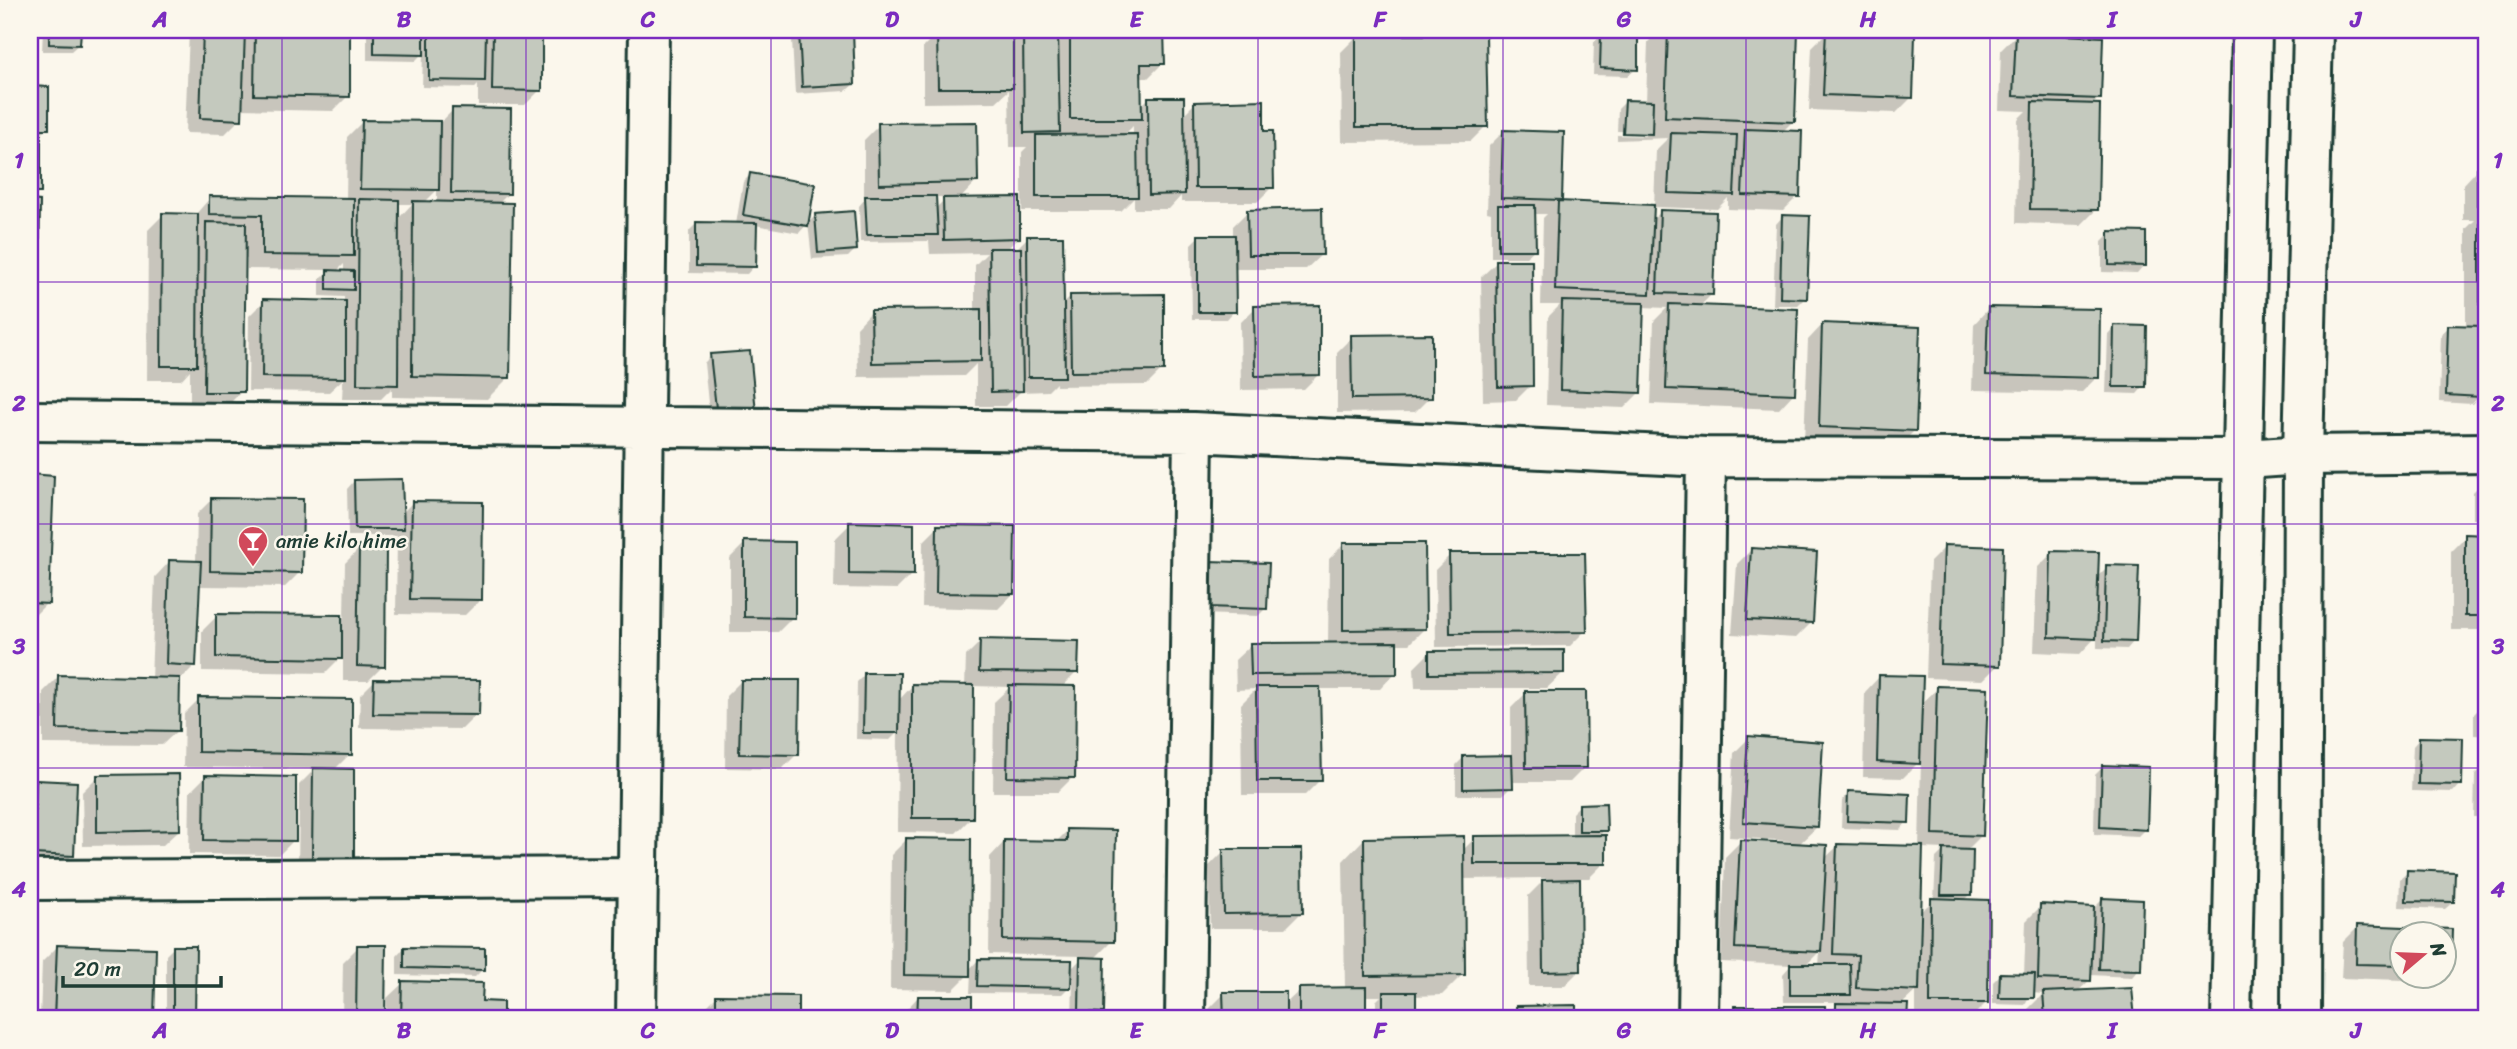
<svg xmlns="http://www.w3.org/2000/svg" width="2517" height="1049" font-family="Sriracha,sans-serif">
<rect width="100%" height="100%" fill="#fbf7ec"/>
<filter id="ink" filterUnits="userSpaceOnUse"><feTurbulence type="fractalNoise" baseFrequency=".0143" numOctaves="2"/><feDisplacementMap in="SourceGraphic" scale="14" xChannelSelector="R" yChannelSelector="G"/><feConvolveMatrix kernelMatrix="1 2 1 2 8 2 1 2 1" color-interpolation-filters="sRGB"/></filter>
<g filter="url(#ink)">
<path fill="#0003" fill-rule="evenodd" d="M43,30H79V44L71,51H42Z
M189,30H243V40L253,30H348V96L333,111L240,109V119L225,134L185,133Z
M367,30H422V38L430,30H540V90L525,105H478V85L475,88L422,87L423,53L415,61L367,60Z
M851,30L854,84L846,91L795,94L792,40L800,32Z
M1057,30V44L1070,31L1162,30L1163,63L1148,78H1140V107L1148,99L1183,115L1195,103L1263,133L1272,187L1257,202H1181V196L1169,209H1134V198L1121,211H1022V152L1027,147H1010L1009,90L996,102L923,103V47L938,32ZM1133,126V136H1123Z
M1660,30H1796L1793,121L1782,132L1798,196L1783,211L1728,209V198L1717,209L1652,207L1651,221L1661,212L1712,294L1699,307L1794,393L1779,409L1651,404L1654,321L1667,308L1642,307L1639,393L1624,408L1546,405L1548,317L1560,305H1541L1543,218L1547,214H1533L1534,250L1526,257H1491V213L1487,212L1489,146L1504,131L1560,199L1556,203L1654,207L1656,150L1668,138L1617,140V135L1645,136V132L1617,131L1618,109L1626,101L1646,102L1648,42Z
M1827,32L1911,98L1896,113L1809,110L1812,47Z
M1602,35L1636,69L1628,76L1593,75L1594,42Z
M2016,35L2099,98L2091,106L2096,210L2081,225L2016,223L2018,119L2026,111L1999,110L2001,50Z
M1356,37L1486,126L1471,141L1342,142L1341,52Z
M30,88H47V128L40,135L39,192L30,202Z
M453,110L508,194L498,204L509,377L487,399L392,397V388L381,399H342L343,379L329,392L248,391L249,316L264,301L344,303V297L320,296V279L329,270L247,269V259H244L242,391L227,406H190V370L181,380H147L148,230L163,215H195L210,198L346,200L347,137L362,122L440,123ZM437,190V203H424ZM397,204H412L397,220ZM344,264V272H336Z
M879,125L977,181L959,200L1018,238L1006,250H1015L1027,238L1062,305L1071,297L1162,370L1147,385L1056,386V383L1048,391L1020,392L1006,406H976V364L964,376L858,377L857,327L872,311L975,310V265L987,253L930,254L929,241L860,242L859,206L864,200V140ZM934,197H947L935,209Z
M2478,169L2487,170V326H2482V337L2487,331V407H2478V397L2472,404L2439,402L2441,334L2449,327H2466V229L2475,220H2463V185Z
M750,175L807,224L816,215L855,250L848,257L812,259L808,223L799,233L755,225L754,266L747,274L689,273V231L697,223L736,224L743,182Z
M30,202H38L37,273L30,281Z
M1248,211L1322,254L1306,269H1234V311L1227,319H1192L1191,244L1198,237L1233,236V226Z
M1783,216L1805,298L1798,305H1773L1776,224Z
M2110,233L2144,265L2137,273L2102,272V241Z
M1497,262L1531,385L1516,400L1483,401L1481,277Z
M1255,308L1319,374L1304,389L1241,390L1240,323Z
M1989,308L2097,377L2082,392L1972,390L1974,324Z
M1823,324L1914,431L1899,446L1804,442L1808,340Z
M2115,326L2144,386L2137,394L2106,393L2108,334Z
M1352,337L1430,397L1415,412L1337,413V352Z
M711,356L755,412L710,423L704,363Z
M30,476L53,477L47,603L32,618Z
M354,481L402,513L412,503L480,600L465,615L396,614L397,536H348L347,489Z
M2481,484H2487V519H2473V492Z
M212,499L300,572L285,587L198,586L195,665L180,680L178,730L162,745L43,744V692L58,677L151,679L155,577L170,561L196,562L197,514Z
M850,524L912,574L897,589L834,588L835,539Z
M938,527L1013,594L998,609L922,607L923,542Z
M2466,536H2487V630H2451V551Z
M745,543L793,617L778,632H730V558Z
M1344,544L1424,629L1409,644H1395V673L1380,689H1318L1320,780L1305,795H1242L1241,704L1256,689L1236,690L1235,660L1251,645L1328,644L1329,559Z
M1945,547L1998,665L1983,680L1926,678L1930,562Z
M360,548L383,666L368,681H343V655L325,673L202,671V631L217,616L344,617L345,563Z
M1752,549L1811,623L1796,638L1732,634L1737,564Z
M2052,553L2096,578L2107,567L2134,641L2127,649L2097,648V636L2080,654L2034,652L2037,568Z
M1450,555L1585,631L1570,646L1436,647L1435,570Z
M1202,571L1266,608L1258,616L1200,614Z
M981,641L1077,672L1062,687L1073,777L1058,792H993L994,702L1010,687L972,686L971,818L956,833L897,832L898,732L890,740L856,739L857,682L864,675L898,701L913,685L965,687L966,656Z
M1429,653L1563,673L1547,688H1415L1414,668Z
M1880,676L1920,705L1938,688L1982,835L1965,852L1970,895L1964,901L1987,1002L1970,1019H1923L1925,1017H1916V991L1901,1005H1906V1019H1725L1736,1008L1824,1018L1840,1002H1784L1783,974L1791,965L1721,962L1725,857L1740,842L1790,844V841L1729,837L1734,753L1749,738L1817,827L1798,845L1824,859L1838,846L1919,848L1921,760L1903,778L1863,777L1865,692ZM1921,848L1945,849L1936,858L1934,900L1919,913ZM1820,951L1819,966H1805Z
M375,680L477,714L462,729L359,728L360,695Z
M741,681L797,754L782,769L725,768L726,696Z
M1526,693L1585,767L1570,782H1511V787L1503,795H1456V765L1463,758L1511,757V708Z
M199,699L350,754L334,770L337,874H298L299,785L315,769L183,767L184,714Z
M2482,706H2487V736L2474,735V714Z
M2420,738L2460,784L2453,792L2411,791L2413,746Z
M2103,767L2145,829L2138,836L2094,834L2095,775Z
M2483,767H2487V817H2474L2475,775Z
M97,777L179,830L163,845L83,846L82,792Z
M205,777L294,840L279,855L189,854L190,792Z
M36,781L72,855L65,863L30,861V788Z
M1849,793L1907,822L1900,830L1841,828L1842,801Z
M1579,806L1605,830L1598,836L1604,863L1589,878H1578L1579,971L1564,986H1529L1528,896L1546,878L1462,879L1463,974L1442,995L1414,996L1415,1019H1376V1001L1381,996H1364L1365,1019H1209V1009L1224,994L1284,1005L1300,990L1345,989L1343,861L1364,839L1462,851L1475,838L1572,837V813Z
M1067,831L1112,941L1094,959L1102,1012L1095,1019H1072L1073,983L1062,994L970,993L971,972L953,990L890,989L891,855L906,840L968,971L978,960L1070,970L1084,956L989,954L990,857L1005,841L1056,842Z
M1224,851L1301,913L1286,928H1210L1209,866Z
M2408,872L2453,902L2445,909L2399,907L2400,879Z
M2102,900L2139,969L2132,977L2090,975V980L2077,992L2130,990L2134,1019H2029L2028,1009L2043,994L2032,993L2025,1005L1993,1004V982L2001,974L2024,975L2026,921L2041,906L2094,908Z
M2358,927L2451,930L2450,966L2444,972V934H2402V976H2440L2435,981L2341,978L2343,942Z
M57,947L155,950L152,1019H40L42,962Z
M174,947L194,948V1019H166V955Z
M358,947H384L383,1019H342L343,962Z
M404,948L483,969L475,977L397,975V956Z
M403,983L480,1003L501,1004V1019H387V998Z
M717,996L796,998V1019H702V1011Z
M918,997L970,998V1019H903V1013Z
M1517,1007H1574L1575,1019H1505Z"/>
<path fill="#c4c9be" stroke="#1f3d34" stroke-width="2" d="M49,30H81L80,45L49,44Z
M203,30H245L242,120L200,118Z
M255,30H350V97L254,95Z
M374,30H424V55L374,54Z
M429,30H486L485,81L429,80Z
M493,30H542V91L492,90Z
M853,30L855,84L802,87L799,31Z
M1013,30V88H938L937,31Z
M1023,30H1058L1060,132L1024,133Z
M1070,30H1164L1165,64H1141L1142,119H1070Z
M1668,30H1798L1795,122L1665,117Z
M1826,30L1915,35L1913,98L1823,95Z
M1601,33L1638,35V70L1600,68Z
M2016,33L2103,37L2101,99L2013,96Z
M1356,35H1486L1488,127H1356Z
M30,86L49,87V129H30Z
M1148,97H1184L1185,194L1149,195Z
M1264,100V131H1273L1274,188H1195L1194,102Z
M1625,100L1653,101L1652,134L1623,133Z
M2032,102L2100,104L2098,210L2030,209Z
M452,108L511,109L510,194L451,193Z
M362,120L440,121L439,190L360,189Z
M977,122L978,182L879,184L878,123Z
M1745,129L1802,131L1800,197L1742,195Z
M1503,130L1564,132L1562,200L1501,198Z
M1671,133L1737,135L1734,195L1668,193Z
M1137,134L1138,197H1036V135Z
M30,135H41V193H30Z
M2477,168H2487V205H2477Z
M750,173L815,184L808,226L743,215Z
M209,196L354,198V256L262,255V215L209,214Z
M865,196H936L938,235H867Z
M1020,197V238L944,240L943,198Z
M359,199L399,200L398,385L357,384Z
M30,200L40,201L39,274H30Z
M413,201L513,203L510,378L412,376Z
M1558,201L1654,205L1650,294L1555,290Z
M1498,205H1535L1536,250H1498Z
M1322,208L1323,255H1248L1247,210Z
M1660,210L1716,212L1713,295L1657,293Z
M854,211L857,250L818,253L815,214Z
M2480,212H2487V311H2480Z
M162,213L198,214L197,366H161Z
M1782,215L1810,216L1807,299L1780,298Z
M206,222L246,223L244,392H204Z
M696,222L757,223L756,267L696,266Z
M2109,231L2146,232V266L2109,265Z
M1198,235H1235L1236,312H1198Z
M1027,236H1063L1065,377H1028Z
M989,248H1021L1023,391L991,392Z
M1496,260H1532L1533,386L1498,387Z
M327,270L354,271V290L327,289Z
M1164,294V371L1071,372L1070,295Z
M30,297H33L32,352L30,351Z
M263,299L346,301V378L262,377Z
M1562,301L1644,303L1641,393L1560,390Z
M1669,304L1798,309L1795,394L1666,389Z
M1320,305V375L1255,376L1254,306Z
M1988,307L2100,309L2099,378L1986,375Z
M981,309V361L872,363L871,310Z
M1822,323L1920,327L1916,431L1819,427Z
M2114,325L2147,326L2146,387H2113Z
M2448,325L2484,326L2481,397L2446,395Z
M1432,334V398L1352,399L1351,335Z
M750,351L756,412L717,417L710,354Z
M30,474L54,476L49,604L30,603Z
M402,479L404,529H355L354,480Z
M2480,482L2487,483V512H2479Z
M211,498L303,499L302,573L210,571Z
M412,501L483,502L482,600L410,599Z
M849,522L914,524V575L849,574Z
M937,525L1015,526L1014,594L936,593Z
M2465,534L2487,535V616H2465Z
M744,541L795,542V618L744,617Z
M1343,543H1425L1426,629L1343,630Z
M1944,545L2003,547L2000,666L1940,664Z
M359,546H386L385,667L357,666Z
M1751,548L1817,552L1813,623L1747,620Z
M2051,551L2099,552L2096,639L2049,637Z
M1449,553H1585L1587,632L1450,633Z
M169,560L201,561L196,666L166,664Z
M1209,561L1269,563L1267,609L1207,607Z
M2106,565L2139,566L2136,642L2104,641Z
M216,614L342,615V659L216,657Z
M980,639L1079,641L1078,673L979,672Z
M1397,642V674L1251,675L1250,643Z
M1564,650V673L1429,674V651Z
M864,673H900L899,733H863Z
M58,675L180,678L179,731L57,729Z
M1879,675L1923,676L1920,764L1877,762Z
M374,679L480,680L479,715L373,714Z
M741,680H800L799,755L739,754Z
M912,684L974,685L973,818H912Z
M1009,685L1076,686L1075,778L1007,777Z
M1937,686L1988,688L1983,836L1933,834Z
M1256,687H1320L1322,781H1257Z
M1525,691H1586L1587,768H1526Z
M198,697L352,699V755L198,752Z
M2481,704L2487,705V729H2480Z
M1748,736L1823,742L1818,827L1743,822Z
M2419,737L2463,738L2462,785L2418,784Z
M1512,755L1513,788L1463,789V756Z
M2102,765L2149,767L2147,830L2100,827Z
M2482,766H2487V810H2481Z
M313,768L354,769V860L312,859Z
M179,774L180,830L97,832V775Z
M205,775L296,777V841L204,840Z
M36,780L77,782L74,856L33,854Z
M1848,791L1910,794L1909,823L1847,821Z
M1606,803L1607,831H1579V804Z
M1067,829L1116,830L1114,942L1003,940L1004,840L1067,841Z
M1606,835V864H1474V836Z
M1464,836L1465,975L1365,976L1364,838Z
M906,838L971,839L970,976L904,975Z
M1740,840L1827,845L1821,952L1735,948Z
M1837,844L1923,846L1919,991L1856,988L1858,955L1833,954Z
M1223,849H1302L1303,913L1224,914Z
M1943,849L1973,850L1972,895H1941Z
M2407,870L2455,872L2454,902L2406,901Z
M1580,879L1581,971L1543,972L1542,880Z
M1931,898L1989,900L1988,1003H1930Z
M2102,898L2143,900L2141,970L2099,969Z
M2040,904L2094,907L2091,981L2038,979Z
M2357,925L2452,929L2451,966H2444V934H2402V965L2356,964Z
M57,945L156,948L154,1019H54Z
M357,945H386L385,1019H356Z
M173,946H196L195,1019H173Z
M404,947L485,948V970L404,968Z
M1080,957L1105,958L1104,1013L1079,1012Z
M978,959L1072,960L1071,988L977,986Z
M1790,964H1850L1851,995H1790Z
M2000,973L2035,974L2034,998H1999Z
M402,981L483,983L482,1001L503,1002V1019H401Z
M1366,987V1019H1299V988Z
M2132,988L2135,1019H2045L2043,992Z
M1223,992H1286V1019H1224Z
M1383,992H1416V1019H1383Z
M716,995L798,996V1019H716Z
M918,996H972V1019H917Z
M1836,1003L1908,1004L1907,1019H1836Z
M1576,1005V1019H1517L1516,1006Z
M1735,1006H1825L1826,1019H1735Z
M1923,1017H1972V1019H1923Z"/>
<g fill="none" stroke-linecap="round" stroke-linejoin="round">
<g stroke="#1f3d34" stroke-width="44">
<path id="street" d="M30,421L1193,432L1706,457L2245,459L2303,455L2487,453
M30,880L638,877
M636,1019L649,30
M1185,1019L1193,432
M1698,1019L1706,457"/>
</g>
<g stroke="#1f3d34" stroke-width="44">
<path id="secondary" d="M2231,1019L2252,30
M2301,1019L2303,455L2313,30"/>
</g>
<use href="#street" stroke="#fbf7ec" stroke-width="38"/>
<use href="#secondary" stroke="#fbf7ec" stroke-width="38"/>
</g>
</g>
<path fill="none" stroke="#7b2cbf" stroke-width="2" stroke-opacity="0.55" d="M282,30V1019M526,30V1019M771,30V1019M1014,30V1019M1258,30V1019M1503,30V1019M1746,30V1019M1990,30V1019M2234,30V1019M30,282H2487M30,524H2487M30,768H2487"/>
<defs>
<g id="bar-pin" transform="scale(1.575)"><path d="M0 17L-7.5 6A9.5 9.5 0 1 1 7.5 6Z" fill="#d1495b" stroke="#fbf7ec"/><path d="M-6-5H6L.8 .8V4.5H3.5V6h-7V4.5H-.8V.8Z" fill="#fff"/></g>
</defs>
<g fill-rule="evenodd">
<use href="#bar-pin" x="253" y="541"/>
</g>
<g text-anchor="middle" dominant-baseline="central" stroke-width="5" stroke-linejoin="round" paint-order="stroke">
<g font-size="21" fill="#1f3d34" stroke="#fbf7ec" text-anchor="start">
<text x="276" y="541">amie kilo hime</text>
</g>
</g>
<rect width="2517" height="1049" fill="none" stroke="#fbf7ec" stroke-width="77"/>
<g transform="translate(2423 955) rotate(71)"><circle r="33" fill="#fbf7ec" stroke="#a3ada2" stroke-width="2"/>
<path d="M0-5L12 26L0 18L-12 26Z" fill="#d1495b"/>
<text y="-10" font-size="19" font-weight="bold" text-anchor="middle" fill="#1f3d34">N</text>
</g>
<path d="M63 976v10h158v-10" fill="none" stroke="#1f3d34" stroke-width="3.5"/>
<text x="74" y="976" font-size="21" fill="#1f3d34" stroke="#fbf7ec" stroke-width="5" paint-order="stroke">20 m</text>
<rect x="38" y="38" width="2440" height="972" fill="none" stroke="#7b2cbf" stroke-width="2.5"/>
<g font-size="23" text-anchor="middle" font-weight="bold" fill="#7b2cbf">
<text x="160" y="27">A</text>
<text x="404" y="27">B</text>
<text x="648" y="27">C</text>
<text x="892" y="27">D</text>
<text x="1136" y="27">E</text>
<text x="1380" y="27">F</text>
<text x="1624" y="27">G</text>
<text x="1868" y="27">H</text>
<text x="2112" y="27">I</text>
<text x="2356" y="27">J</text>
<text x="19" y="168">1</text>
<text x="2498" y="168">1</text>
<text x="19" y="411">2</text>
<text x="2498" y="411">2</text>
<text x="19" y="654">3</text>
<text x="2498" y="654">3</text>
<text x="19" y="897">4</text>
<text x="2498" y="897">4</text>
<text x="160" y="1038">A</text>
<text x="404" y="1038">B</text>
<text x="648" y="1038">C</text>
<text x="892" y="1038">D</text>
<text x="1136" y="1038">E</text>
<text x="1380" y="1038">F</text>
<text x="1624" y="1038">G</text>
<text x="1868" y="1038">H</text>
<text x="2112" y="1038">I</text>
<text x="2356" y="1038">J</text>
</g>
</svg>
